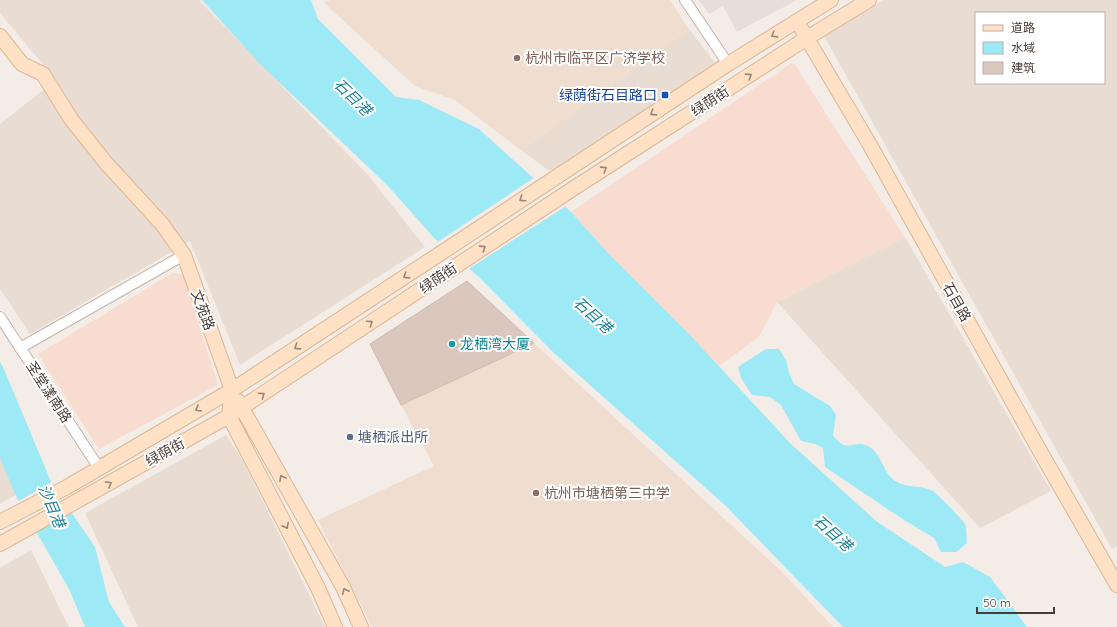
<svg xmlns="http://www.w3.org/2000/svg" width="1117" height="627" font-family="Quicksand,'Noto Sans SC',sans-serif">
<rect width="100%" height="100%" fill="#f4ece6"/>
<path fill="#e9ddd3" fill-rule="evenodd" d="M0,0H199L367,174L425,247L240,365L190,241L30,334L0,289V124L56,80L0,13Z
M884,0H1117V547L1112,549L824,36ZM976,13H1104V83H976Z
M689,29L716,64L552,173L521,150Z
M905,237L1051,491L980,528L777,302Z
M0,401L35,484L0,504Z
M226,435L243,461L325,627H138L85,513Z
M31,550L69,627H0V568Z"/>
<path fill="#f8dccf" d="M793,62L905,237L777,302L759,337L719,366L607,252L571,212Z
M173,273L183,275L218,385L99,449L38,354Z"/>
<path fill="#e7dedb" d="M698,0H797L737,32L723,6L709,14Z"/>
<path fill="#efddcf" d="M330,0H670L689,29L521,150L455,100L415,86L324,3Z
M534,343L781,571L833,627H372L318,520L434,466L401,405Z"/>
<path fill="#9de9f6" d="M202,0H311L318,19L396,97L419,100L479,129L571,212L607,252L688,333L790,443L876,521L945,567L963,562L990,577L1027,627H843L726,506L554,353L480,278L435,239L388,186L259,63Z
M766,349H779L786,360L789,373L794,384L830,406L836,415L833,435C847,455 853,439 868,446C882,453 883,475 897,482C906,488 923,485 933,491C936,493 964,521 965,524C967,529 966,537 967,543L956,552H941L934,538L904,520L825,467L823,448L815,444L801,441L781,405L770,397L752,395L741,378L738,367Z
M0,362L3,367L52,484L95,547L109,602L125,627H85L70,591L15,494L0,458Z"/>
<path fill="#f4ece6" d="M535,177L566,206L467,270L436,243Z
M53,481L72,512L35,533L17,502Z"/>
<path fill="#dac7bd" stroke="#d2baad" d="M467,281L534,343L401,405L370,344Z"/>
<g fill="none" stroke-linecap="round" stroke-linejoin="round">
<g stroke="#c4b4ab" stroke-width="12">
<path id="street" d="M685,0L728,64
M0,317L99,468
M20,348L184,255"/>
</g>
<g stroke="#dcb694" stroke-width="16">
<path id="secondary" d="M802,30L870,145L1041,453L1117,585
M0,36L22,64L43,74L71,119L106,163L162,224L184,255L232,390L229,416L318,588L335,627
M238,401L343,587L361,627
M0,522L67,487L232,390L438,255L728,64L831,0
M0,544L229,416L571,190L807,38L869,0"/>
</g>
<use href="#street" stroke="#fff" stroke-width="10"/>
<use href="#secondary" stroke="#ffe2c5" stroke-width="14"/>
</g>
<defs><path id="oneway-chevron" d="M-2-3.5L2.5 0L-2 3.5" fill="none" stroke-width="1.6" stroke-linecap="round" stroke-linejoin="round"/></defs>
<g stroke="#9a8676">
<use href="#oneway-chevron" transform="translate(774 35) rotate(148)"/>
<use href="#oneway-chevron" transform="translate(749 76) rotate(-33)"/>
<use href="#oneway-chevron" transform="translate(653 113) rotate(147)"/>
<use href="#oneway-chevron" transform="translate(604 169) rotate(-33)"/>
<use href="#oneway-chevron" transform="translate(522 199) rotate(146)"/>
<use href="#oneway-chevron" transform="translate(483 248) rotate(-33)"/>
<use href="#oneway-chevron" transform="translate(406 276) rotate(147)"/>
<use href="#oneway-chevron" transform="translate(370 323) rotate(-34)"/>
<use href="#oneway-chevron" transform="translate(297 347) rotate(147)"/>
<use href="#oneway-chevron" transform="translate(262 395) rotate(-34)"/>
<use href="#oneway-chevron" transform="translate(198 409) rotate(150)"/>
<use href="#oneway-chevron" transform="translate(282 478) rotate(-119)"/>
<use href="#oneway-chevron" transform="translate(109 484) rotate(-29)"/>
<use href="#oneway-chevron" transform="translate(286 526) rotate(63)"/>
<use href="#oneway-chevron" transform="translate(345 591) rotate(-115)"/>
</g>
<g fill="#8d6e63" stroke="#fff" stroke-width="1.5">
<circle cx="517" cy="58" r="4"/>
<circle cx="536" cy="493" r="4"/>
</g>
<rect fill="#1a4fb4" stroke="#fff" stroke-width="1.5" x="661" y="91" width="8" height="8" rx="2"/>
<circle fill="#0f9aa8" stroke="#fff" stroke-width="1.5" cx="452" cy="344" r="4"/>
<circle fill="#5c6f8a" stroke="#fff" stroke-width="1.5" cx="350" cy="437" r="4"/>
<g text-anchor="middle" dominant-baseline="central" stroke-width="4" stroke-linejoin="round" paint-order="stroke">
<g font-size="14" fill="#785e54" stroke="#fff" text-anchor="start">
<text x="525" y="58">杭州市临平区广济学校</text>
<text x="544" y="493">杭州市塘栖第三中学</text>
</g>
<g font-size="14" fill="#164399" stroke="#fff" text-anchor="end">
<text x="657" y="95">绿荫街石目路口</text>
</g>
<g font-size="14" fill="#483b35" stroke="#fff">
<text transform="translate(710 101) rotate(-33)">绿荫街</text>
<text transform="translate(438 278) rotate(-34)">绿荫街</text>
<text transform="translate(957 302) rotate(61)">石目路</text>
<text transform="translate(203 310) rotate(70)">文苑路</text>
<text transform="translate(49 392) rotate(57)">圣堂漾南路</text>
<text transform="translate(165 452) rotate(-29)">绿荫街</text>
</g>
<g font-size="14" fill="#0d838f" stroke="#fff" text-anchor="start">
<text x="460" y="344">龙栖湾大厦</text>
</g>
<g font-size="14" fill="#4e5e75" stroke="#fff" text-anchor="start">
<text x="358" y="437">塘栖派出所</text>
</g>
<g font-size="15" font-style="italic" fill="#1f7f92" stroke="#fff">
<text transform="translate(353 97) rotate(44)">石目港</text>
<text transform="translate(593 315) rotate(42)">石目港</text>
<text transform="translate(52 506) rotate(67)">沙目港</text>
<text transform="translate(833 533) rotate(42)">石目港</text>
</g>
</g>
<rect x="975" y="12" width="130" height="72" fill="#ffffff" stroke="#b6b1ae"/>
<rect x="983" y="25" width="20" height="6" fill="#ffe2c5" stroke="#b6b1ae"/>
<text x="1011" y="32" font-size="12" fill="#483b35">道路</text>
<rect x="983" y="42" width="20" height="12" fill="#9de9f6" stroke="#b6b1ae"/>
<text x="1011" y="52" font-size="12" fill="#483b35">水域</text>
<rect x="983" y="62" width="20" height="12" fill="#dac7bd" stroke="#b6b1ae"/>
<text x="1011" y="72" font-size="12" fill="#483b35">建筑</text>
<path d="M977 607v6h77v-6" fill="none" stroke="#483b35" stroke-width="2"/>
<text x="983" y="607" font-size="12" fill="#483b35" stroke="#ffffff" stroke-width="3" paint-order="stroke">50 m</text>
</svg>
